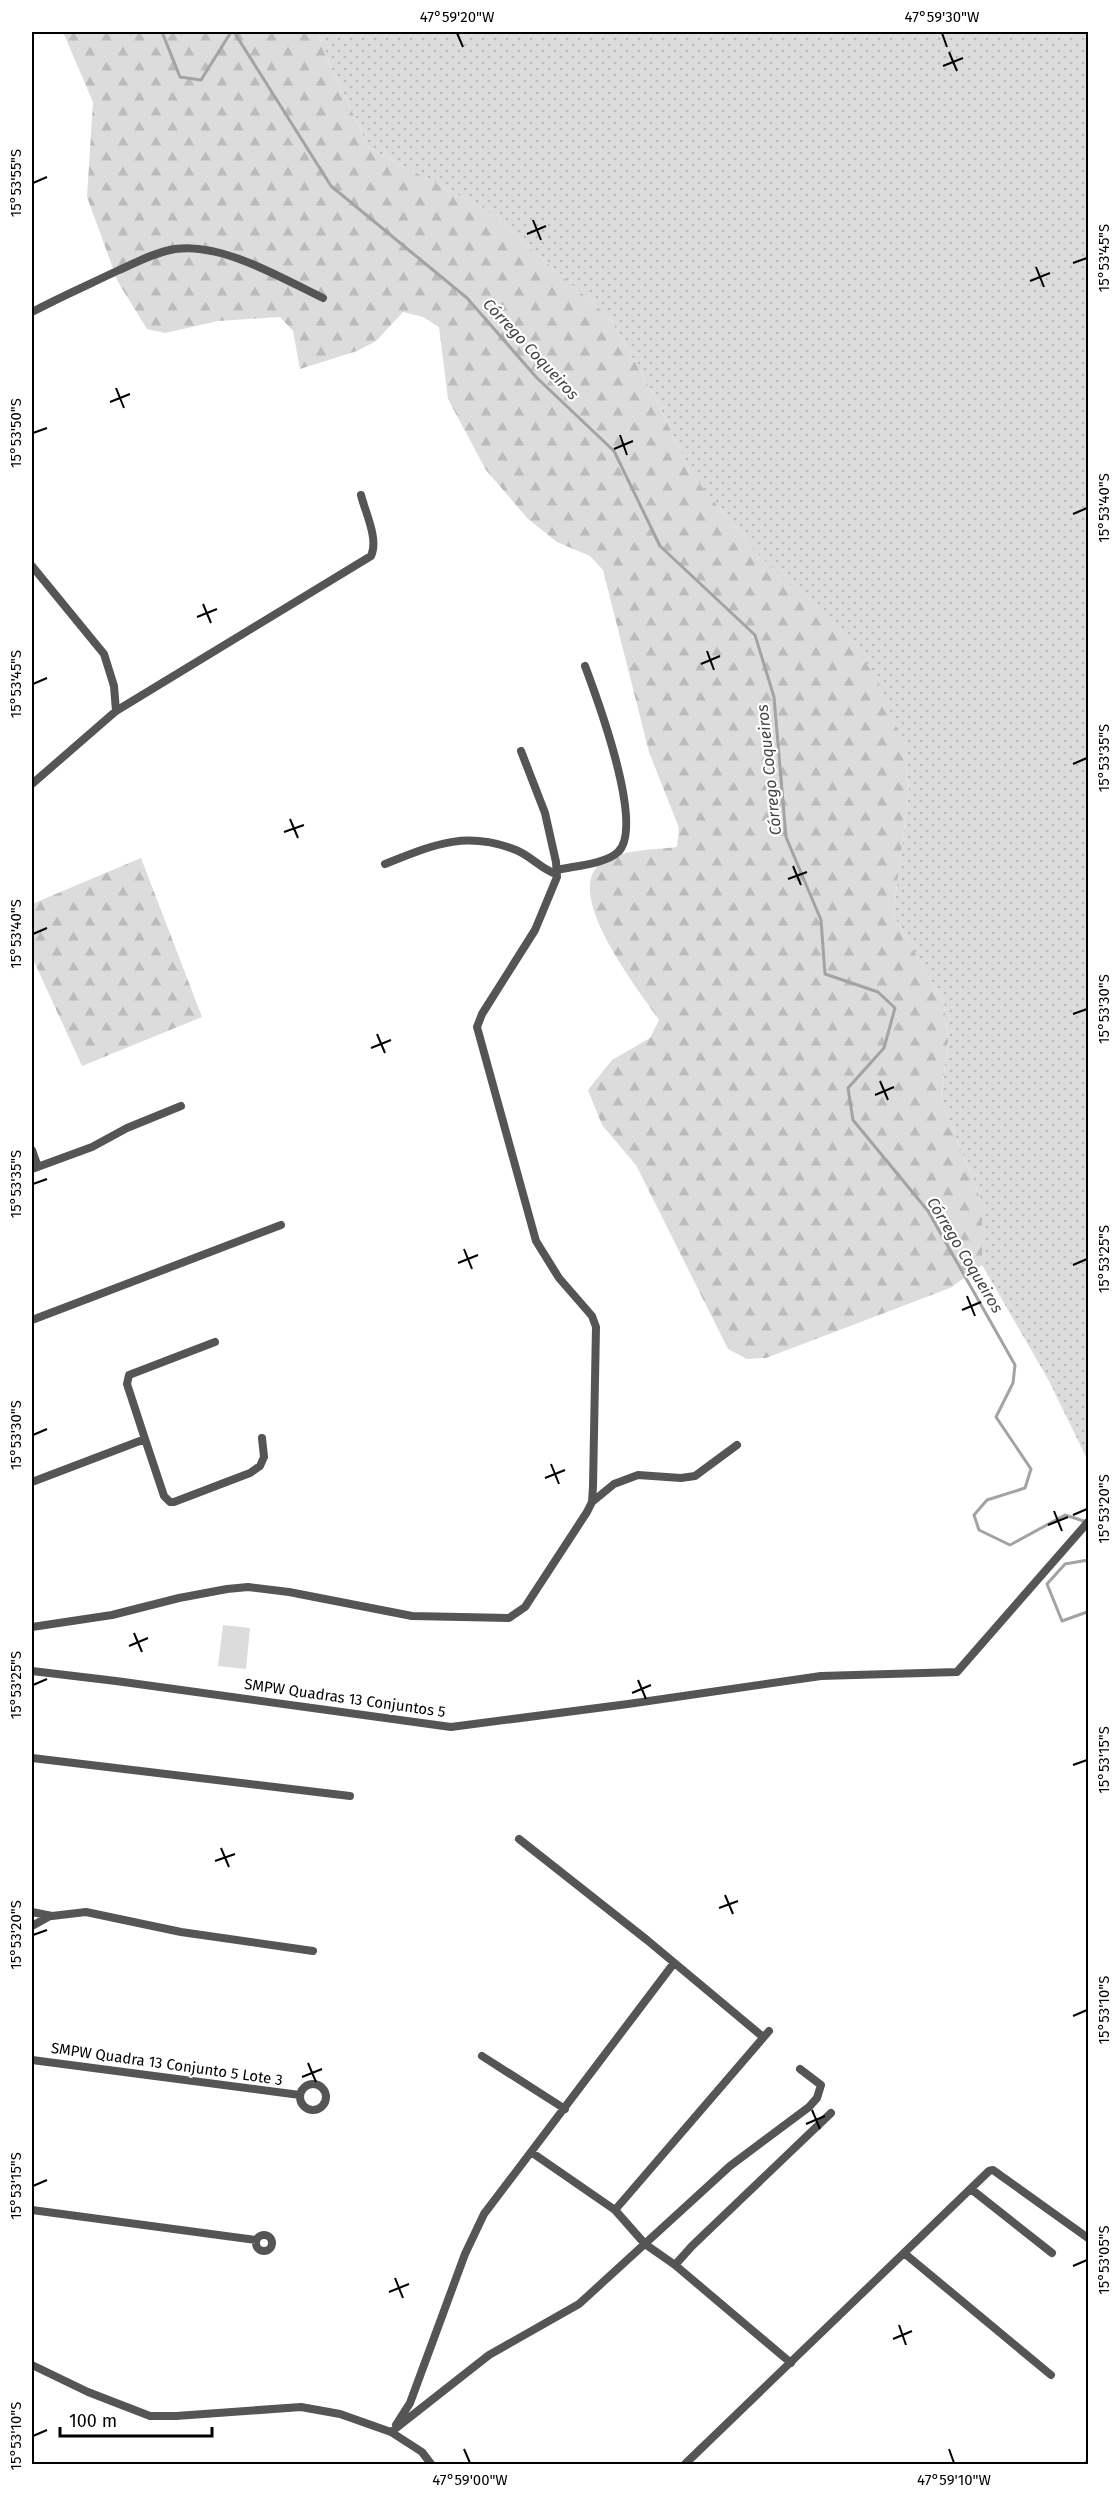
<svg xmlns="http://www.w3.org/2000/svg" width="1120" height="2496" font-family="'Fira Sans',sans-serif">
<defs>
<pattern id="grass-dots" width="8" height="8" patternUnits="userSpaceOnUse" patternTransform="scale(1.5)"><rect width="8" height="8" fill="#dcdcdc"/><path d="M2 2h.1M6 6h.1" fill="none" stroke="#bbb" stroke-width="1.8" stroke-linecap="round"/></pattern>
<pattern id="forest-firs" width="22" height="20" patternUnits="userSpaceOnUse" patternTransform="scale(1.5)"><rect width="22" height="20" fill="#dcdcdc"/><path d="M5 1l3.5 6h-7zM16 11l3.5 6h-7z" fill="#bbb"/></pattern>
</defs>
<rect width="100%" height="100%" fill="#fff"/>
<path fill="url(#grass-dots)" d="M318,32H1088V1461L1049,1381L982,1265V1203L941,1099L948,1040L944,1003L893,915L909,792L906,751L752,548L690,472L656,399L609,317L485,209L369,148L323,50Z"/>
<path fill="url(#forest-firs)" d="M63,32H318L323,50L369,148L485,209L609,317L656,399L690,472L752,548L858,651L878,681L906,751L909,792L893,915L944,1003L948,1040L941,1099L982,1203V1265L950,1288L766,1358L747,1359L728,1349L636,1165L602,1125L588,1090L612,1060L650,1038L659,1020C640,991 561,894 601,863C621,849 654,850 677,847L679,828L649,752L603,570L590,556L557,542L528,519L486,470L448,399L439,327L423,317L403,312L376,341L357,351L300,369L293,331L280,317L218,321L165,333L147,329L118,282L87,197L93,102Z
M141,858L202,1017L82,1066L32,957V904Z"/>
<path fill="#dcdcdc" d="M223,1625L250,1628L246,1669L218,1666Z"/>
<g fill="none" stroke-linecap="round" stroke-linejoin="round">
<path stroke="#a3a3a3" stroke-width="3" d="M162,32L180,77L201,80L231,32
M234,32L331,186L467,298L537,378L614,451L660,546L755,635L774,697L786,837L821,920L825,974L878,992L895,1008L884,1048L848,1088L853,1120L928,1211L1015,1365L1013,1383L996,1417L1031,1469L1025,1488L987,1500L974,1515L979,1530L1010,1545L1065,1515L1087,1522
M1088,1560L1065,1564L1047,1584L1062,1621L1087,1612L1088,1613
M1085,2464L1088,2460"/>
<path stroke="#555" stroke-width="8" d="M32,312C60,297 90,284 119,270C137,262 156,252 175,249C222,242 283,279 323,298
M32,566L104,654L114,686L116,711L32,784
M116,711L371,556C379,539 365,512 361,495
M385,864C433,845 465,830 516,850C531,856 541,869 556,874
M557,870C573,866 606,864 618,852C645,827 597,698 585,666
M32,1150L38,1167
M32,1169L92,1147L127,1128L181,1106
M32,1320L281,1225
M145,1439L164,1496L170,1502H174L250,1473L260,1466L264,1457L262,1438
M32,1482L145,1439L127,1384L129,1375L215,1342
M592,1502L614,1484L638,1475L681,1478L695,1476L737,1445
M32,1627L112,1615L179,1598L227,1589L248,1587L289,1592L412,1616L509,1618L525,1607L587,1512L592,1502L593,1486L596,1327L592,1316L559,1278L536,1241L477,1027L482,1014L535,930L557,877L556,862L545,813L521,751
M32,1671L116,1681L451,1727L628,1704L821,1676L957,1672L1088,1522
M32,1758L350,1796
M519,1839L647,1940L763,2037
M32,1912L52,1916L86,1912L181,1932L313,1951
M32,1926L50,1916
M482,2056L565,2109
M32,2060L300,2095
M300 2097a13 13 0 1 1 26 0a13 13 0 1 1-26 0Z
M531,2152L615,2210L645,2244L675,2265L791,2363
M971,2189L1052,2253
M32,2210L256,2240
M615,2210L769,2031
M256 2243a8 8 0 1 1 16 0a8 8 0 1 1-16 0Z
M904,2253L1051,2375
M675,2265L692,2246L831,2113
M32,2365L88,2392L150,2416H176L301,2407L340,2414L391,2432L422,2452L431,2464
M396,2425L410,2403L465,2254L484,2214L674,1963
M391,2432L489,2355L579,2304L730,2166L809,2107L817,2098L821,2085L800,2069
M685,2464L989,2171L993,2170L1088,2238"/>
</g>
<path fill="none" stroke="#000" stroke-width="2" d="M457,33L463,47M942,33L947,47M949,52L957,71M943,66L963,58M33,183L47,177M533,220L541,240M527,234L546,226M1073,263L1087,258M1036,267L1044,287M1030,281L1050,273M116,388L124,408M110,402L130,394M33,433L47,428M620,435L627,455M614,449L633,441M1073,514L1087,508M203,604L211,623M197,617L217,609M707,651L714,670M701,664L720,656M33,684L47,678M1073,764L1087,758M290,819L298,838M284,832L304,825M793,866L801,885M788,879L807,872M33,934L47,928M1073,1014L1087,1009M377,1034L385,1053M371,1048L391,1040M880,1081L888,1100M875,1095L894,1087M33,1184L47,1179M464,1249L472,1269M458,1263L478,1255M1073,1265L1087,1259M967,1296L975,1316M962,1310L981,1302M33,1435L47,1429M551,1464L559,1484M545,1478L565,1470M1054,1511L1062,1531M1073,1515L1087,1509M1048,1525L1068,1517M134,1633L142,1652M129,1646L148,1638M638,1680L646,1699M33,1685L47,1679M632,1693L651,1685M1073,1765L1087,1760M221,1848L229,1867M215,1861L235,1854M725,1895L733,1914M719,1908L738,1901M33,1935L47,1930M1073,2016L1087,2010M308,2063L316,2082M302,2077L322,2069M812,2110L820,2129M806,2124L825,2116M33,2186L47,2180M1073,2266L1087,2260M395,2278L403,2298M389,2292L409,2284M899,2325L906,2345M893,2339L912,2331M33,2436L47,2430M464,2449L470,2463M949,2449L954,2463"/>
<g text-anchor="middle" dominant-baseline="central" stroke-width="4.5" stroke-linejoin="round" paint-order="stroke">
<g font-size="15" fill="#000" stroke="#fff">
<text transform="translate(345 1698) rotate(8)">SMPW Quadras 13 Conjuntos 5</text>
<text transform="translate(167 2064) rotate(8)">SMPW Quadra 13 Conjunto 5 Lote 3</text>
</g>
<g font-size="16" font-style="italic" fill="#444" stroke="#fff">
<text transform="translate(531 349) rotate(47)">Córrego Coqueiros</text>
<text transform="translate(769 770) rotate(-96)">Córrego Coqueiros</text>
<text transform="translate(965 1255) rotate(59)">Córrego Coqueiros</text>
</g>
</g>
<rect width="1120" height="2496" fill="none" stroke="#ffffff" stroke-width="66"/>
<path d="M60 2427v9h152v-9" fill="none" stroke="#000000" stroke-width="3"/>
<text x="69" y="2427" font-size="18" fill="#000000" stroke="#ffffff" stroke-width="4.5" paint-order="stroke">100 m</text>
<rect x="33" y="33" width="1054" height="2430" fill="none" stroke="#000" stroke-width="2"/>
<g font-size="15" text-anchor="middle" fill="#000">
<text x="457" y="22">47°59'20"W</text>
<text x="942" y="22">47°59'30"W</text>
<text transform="translate(16 183) rotate(-90)" y="5">15°53'55"S</text>
<text transform="translate(1104 258) rotate(-90)" y="5">15°53'45"S</text>
<text transform="translate(16 433) rotate(-90)" y="5">15°53'50"S</text>
<text transform="translate(1104 508) rotate(-90)" y="5">15°53'40"S</text>
<text transform="translate(16 684) rotate(-90)" y="5">15°53'45"S</text>
<text transform="translate(1104 758) rotate(-90)" y="5">15°53'35"S</text>
<text transform="translate(16 934) rotate(-90)" y="5">15°53'40"S</text>
<text transform="translate(1104 1009) rotate(-90)" y="5">15°53'30"S</text>
<text transform="translate(16 1184) rotate(-90)" y="5">15°53'35"S</text>
<text transform="translate(1104 1259) rotate(-90)" y="5">15°53'25"S</text>
<text transform="translate(16 1435) rotate(-90)" y="5">15°53'30"S</text>
<text transform="translate(1104 1509) rotate(-90)" y="5">15°53'20"S</text>
<text transform="translate(16 1685) rotate(-90)" y="5">15°53'25"S</text>
<text transform="translate(1104 1760) rotate(-90)" y="5">15°53'15"S</text>
<text transform="translate(16 1935) rotate(-90)" y="5">15°53'20"S</text>
<text transform="translate(1104 2010) rotate(-90)" y="5">15°53'10"S</text>
<text transform="translate(16 2186) rotate(-90)" y="5">15°53'15"S</text>
<text transform="translate(1104 2260) rotate(-90)" y="5">15°53'05"S</text>
<text transform="translate(16 2436) rotate(-90)" y="5">15°53'10"S</text>
<text x="470" y="2485">47°59'00"W</text>
<text x="954" y="2485">47°59'10"W</text>
</g>
</svg>
